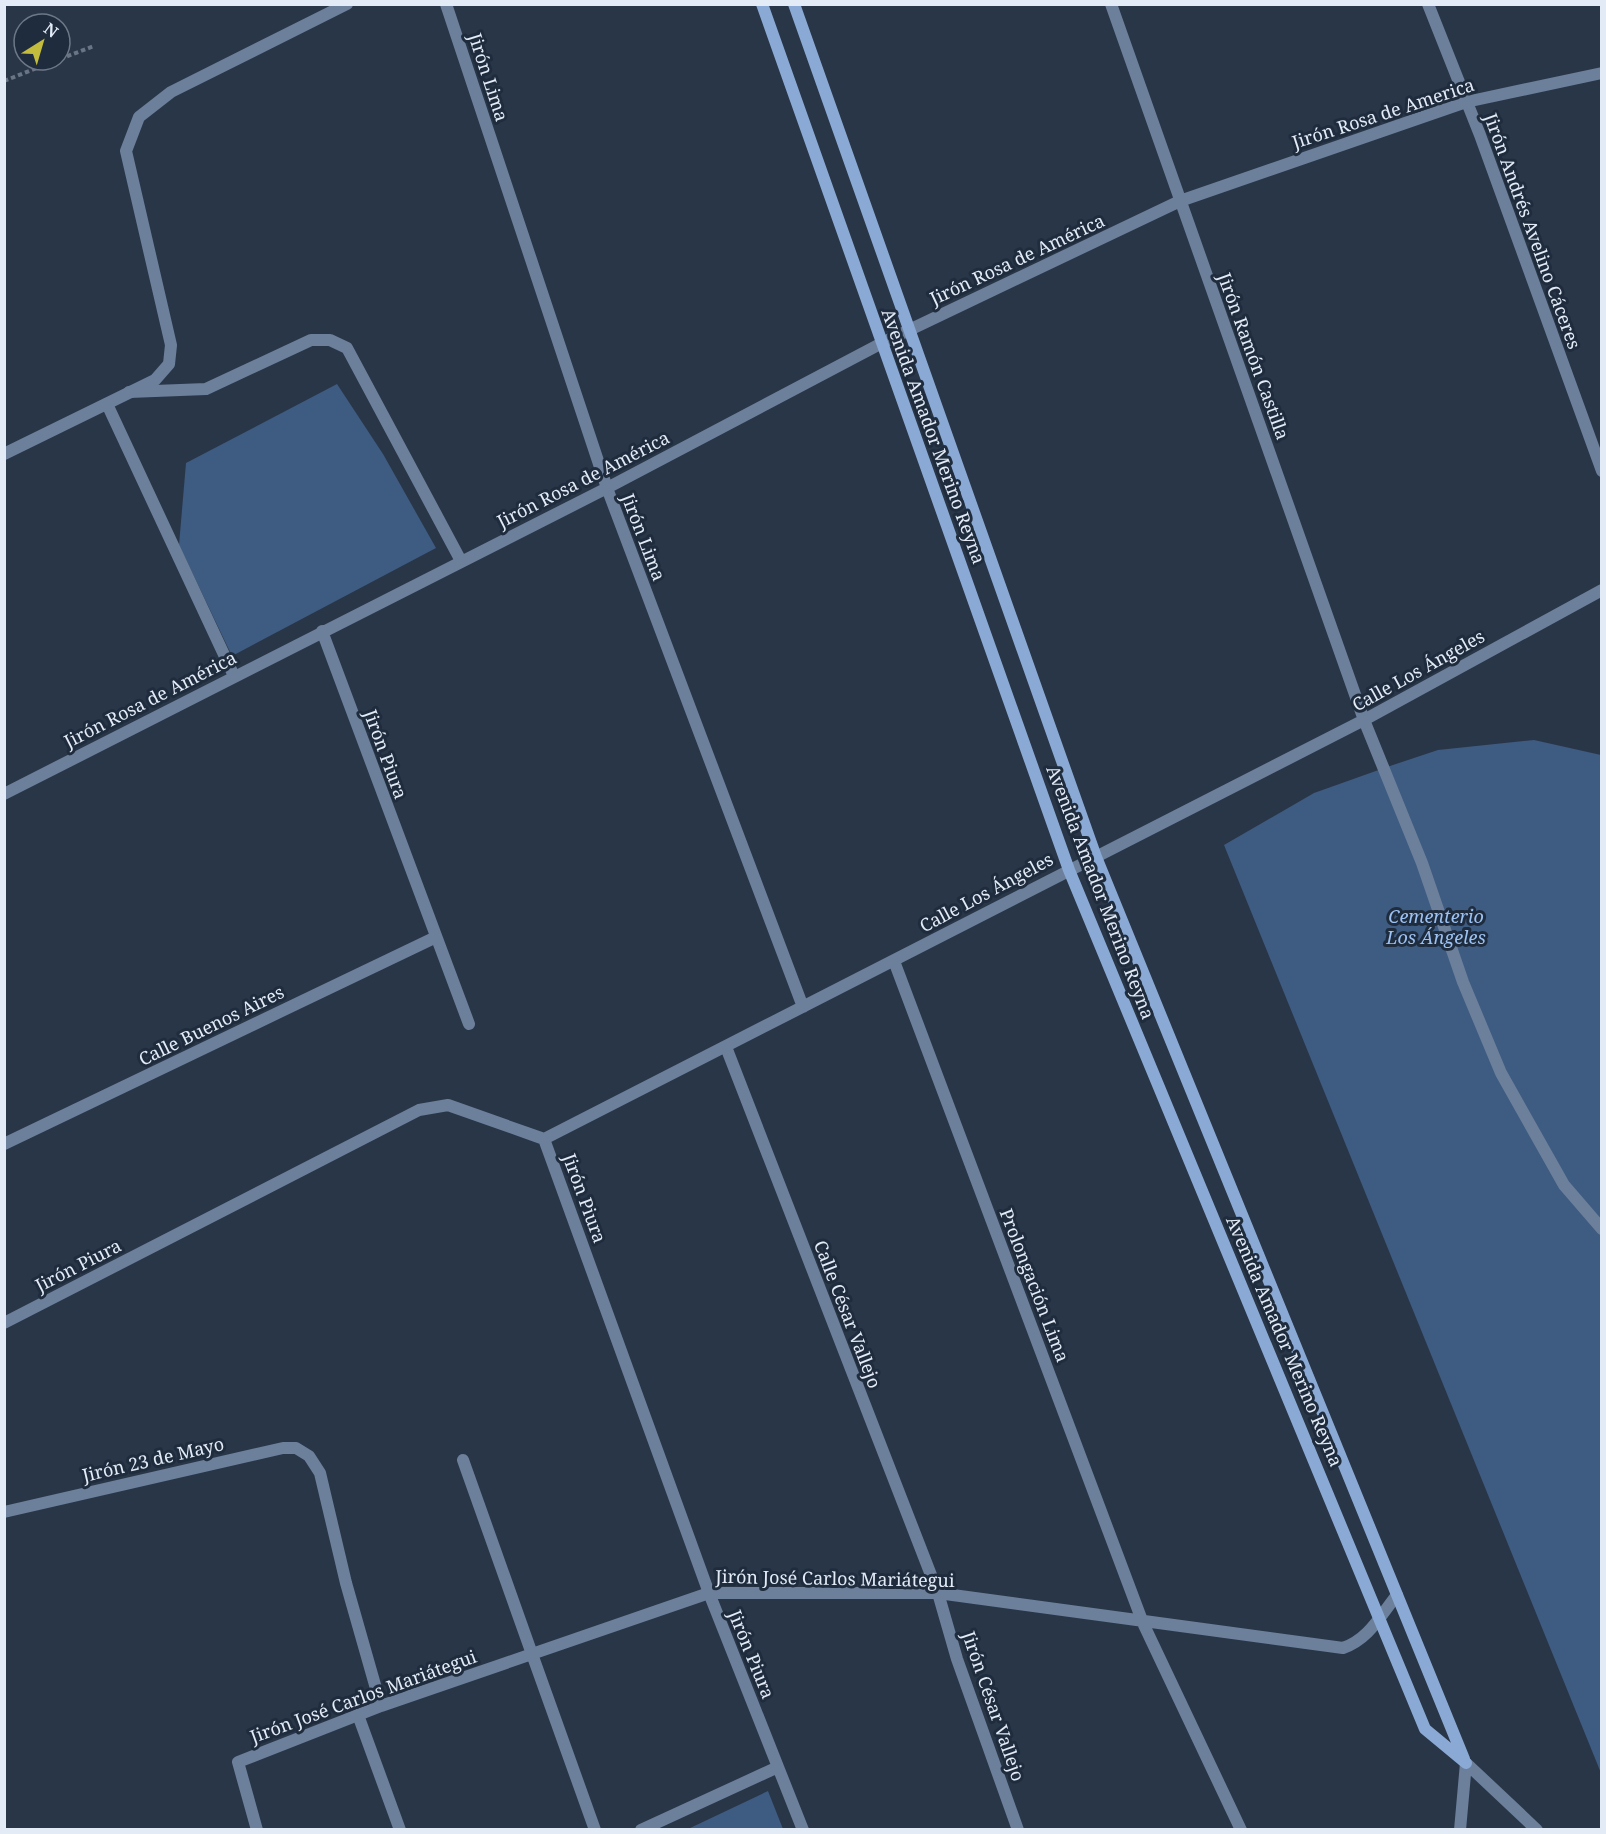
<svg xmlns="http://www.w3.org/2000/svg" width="1606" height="1834" font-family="'Noto Serif',serif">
<rect width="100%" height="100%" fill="#293648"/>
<path fill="#3e5b81" d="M337,384L383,454L436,548L232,656L179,545L186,463Z
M1534,740L1601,755V1773L1224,845L1314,793L1387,767L1438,750Z
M768,1791L783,1829H688Z"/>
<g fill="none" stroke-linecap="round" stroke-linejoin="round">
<path stroke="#697484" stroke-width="4" stroke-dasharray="4.5 3" stroke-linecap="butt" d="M60,59L94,46
M4,81L57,60"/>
<path stroke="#6c809b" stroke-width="12" d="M129,392L206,389L311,340H330L347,348L461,561
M107,404L234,676
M1364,720L1422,863L1463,982L1501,1073L1564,1185L1602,1229
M463,1460L532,1654
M358,1715L400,1830"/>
<path stroke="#6c809b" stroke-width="12" d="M446,4L607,488L803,1007
M1111,4L1364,720
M1428,4L1480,135L1602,471
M4,454L155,380L169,364L171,345L126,151L139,117L171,92L347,4
M322,631L469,1024
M4,794L607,488L882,343L1180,201L1466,102L1602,73
M894,961L1143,1623L1241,1830
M726,1047L938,1593L957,1659L1018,1830
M544,1139L1364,720L1602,590
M4,1144L434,938
M4,1323L419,1110L448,1105L544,1139L709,1593L803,1830
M4,1512L283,1448H296L309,1456L320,1473L346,1583L381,1706
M532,1654L595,1830
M1466,1763L1537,1830
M257,1830L238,1762L381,1706L709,1593H938L1343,1648C1369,1639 1380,1616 1397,1595
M641,1830L778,1767
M1460,1830L1466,1763"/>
<path stroke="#8aaad5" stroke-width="12" d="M762,4L1069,870L1425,1729L1466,1763
M794,4L1096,857L1464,1759"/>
</g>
<g text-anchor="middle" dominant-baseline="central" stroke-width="6" stroke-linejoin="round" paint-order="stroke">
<g font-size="18" fill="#e2ebf6" stroke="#1f2c3d">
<text transform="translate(489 77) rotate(72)">Jirón Lima</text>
<text transform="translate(1383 113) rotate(-18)">Jirón Rosa de America</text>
<text transform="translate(1533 231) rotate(70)">Jirón Andrés Avelino Cáceres</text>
<text transform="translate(1017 259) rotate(-25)">Jirón Rosa de América</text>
<text transform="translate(1254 356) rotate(70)">Jirón Ramón Castilla</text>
<text transform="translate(934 436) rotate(70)">Avenida Amador Merino Reyna</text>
<text transform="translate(583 479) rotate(-27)">Jirón Rosa de América</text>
<text transform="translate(644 537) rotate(69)">Jirón Lima</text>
<text transform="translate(1418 670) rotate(-29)">Calle Los Ángeles</text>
<text transform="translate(150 699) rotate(-27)">Jirón Rosa de América</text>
<text transform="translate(386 754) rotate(70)">Jirón Piura</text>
<text transform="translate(986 892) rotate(-28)">Calle Los Ángeles</text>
<text transform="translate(1101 892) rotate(69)">Avenida Amador Merino Reyna</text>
<text transform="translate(211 1025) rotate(-26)">Calle Buenos Aires</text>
<text transform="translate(585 1198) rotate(70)">Jirón Piura</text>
<text transform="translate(78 1265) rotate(-27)">Jirón Piura</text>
<text transform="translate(1035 1285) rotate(69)">Prolongación Lima</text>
<text transform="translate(848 1314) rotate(69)">Calle César Vallejo</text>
<text transform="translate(1285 1341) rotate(67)">Avenida Amador Merino Reyna</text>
<text transform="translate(153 1459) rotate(-13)">Jirón 23 de Mayo</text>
<text transform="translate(835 1578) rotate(1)">Jirón José Carlos Mariátegui</text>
<text transform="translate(752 1654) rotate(68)">Jirón Piura</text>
<text transform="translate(363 1696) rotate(-20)">Jirón José Carlos Mariátegui</text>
<text transform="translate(994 1706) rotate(71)">Jirón César Vallejo</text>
</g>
<g font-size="18" font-style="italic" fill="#9cc1f3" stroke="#1f2c3d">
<text x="1436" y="916">Cementerio<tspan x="1436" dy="21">Los Ángeles</tspan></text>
</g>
</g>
<rect width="1606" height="1834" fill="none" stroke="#e2ebf6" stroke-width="12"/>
<g transform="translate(42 42) rotate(37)"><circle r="28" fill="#1f2c3d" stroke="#6d7887" stroke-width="1.5"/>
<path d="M0-4.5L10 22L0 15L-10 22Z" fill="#c4bc3d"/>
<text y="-9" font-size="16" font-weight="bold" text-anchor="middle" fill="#e2ebf6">N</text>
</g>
</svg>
